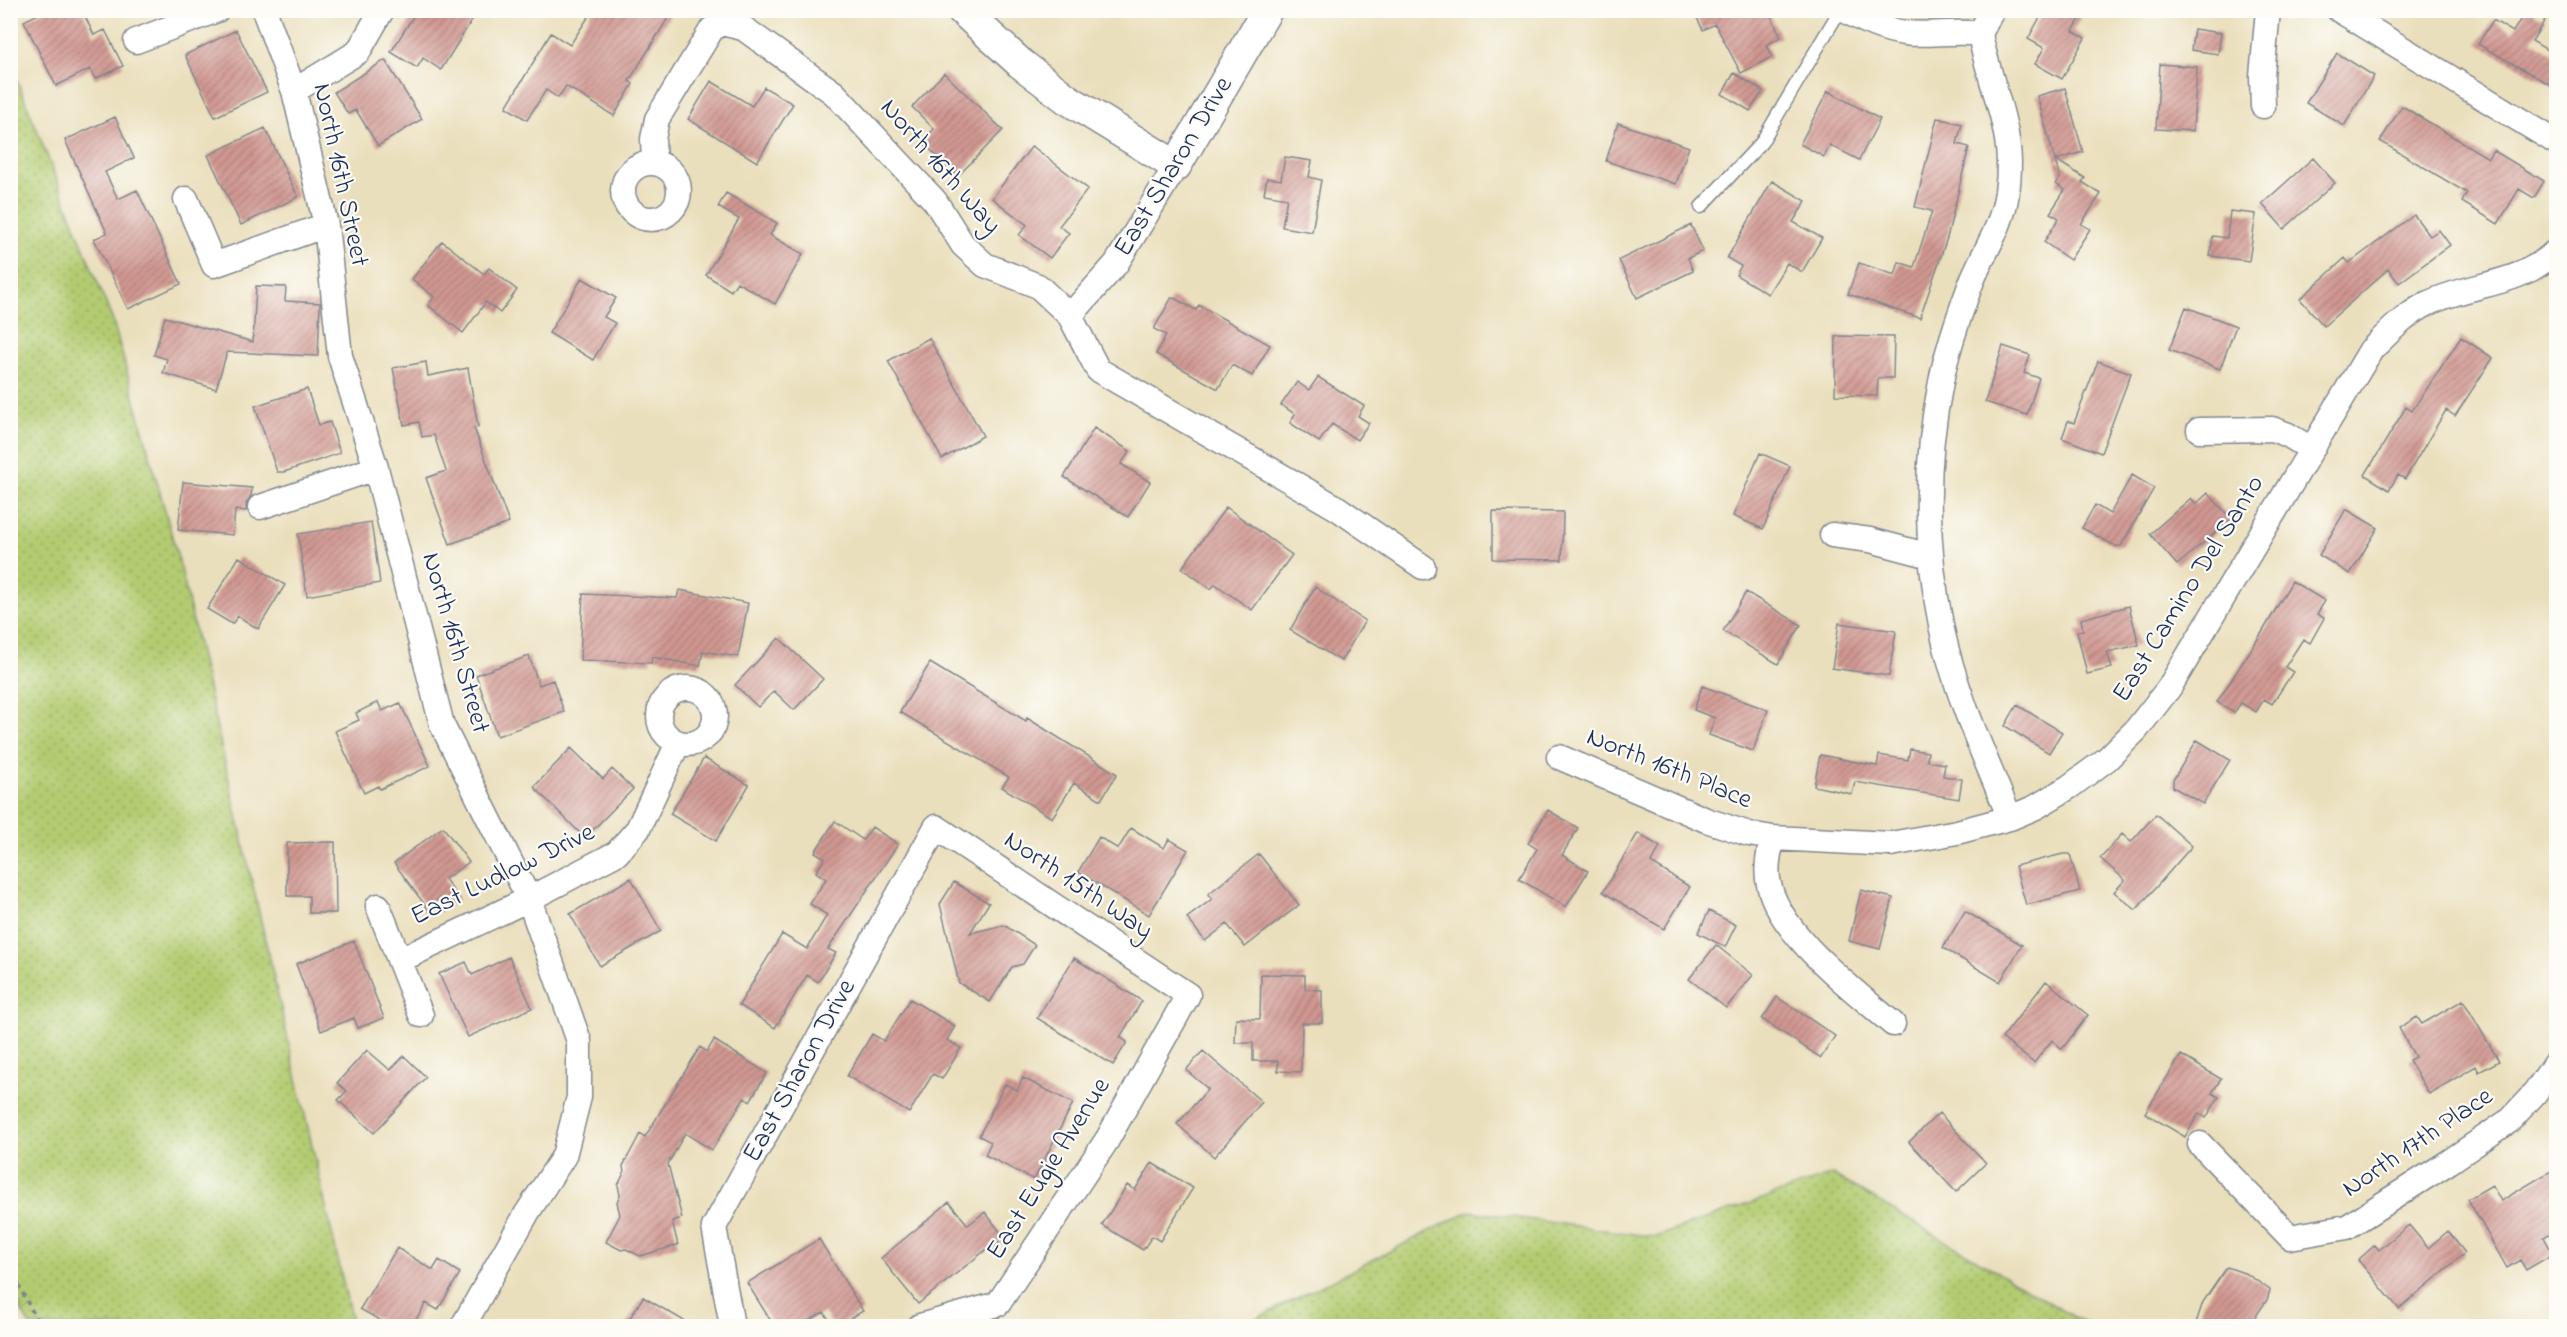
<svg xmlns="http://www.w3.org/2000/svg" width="2567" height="1337" font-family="'Indie Flower',sans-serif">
<defs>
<pattern id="grass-dots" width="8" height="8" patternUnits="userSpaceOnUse" patternTransform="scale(1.5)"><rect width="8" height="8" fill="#b3cc71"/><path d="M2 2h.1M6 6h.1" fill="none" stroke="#91a660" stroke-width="1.8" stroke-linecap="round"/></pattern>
<pattern id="building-hatch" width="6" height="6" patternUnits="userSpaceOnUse" patternTransform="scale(1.5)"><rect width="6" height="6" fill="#d19891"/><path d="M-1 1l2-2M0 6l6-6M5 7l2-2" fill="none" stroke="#a97c7a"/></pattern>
</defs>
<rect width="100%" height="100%" fill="#fdfcf7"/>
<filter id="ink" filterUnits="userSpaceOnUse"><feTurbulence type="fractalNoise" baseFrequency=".0167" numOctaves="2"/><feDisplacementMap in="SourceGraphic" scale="12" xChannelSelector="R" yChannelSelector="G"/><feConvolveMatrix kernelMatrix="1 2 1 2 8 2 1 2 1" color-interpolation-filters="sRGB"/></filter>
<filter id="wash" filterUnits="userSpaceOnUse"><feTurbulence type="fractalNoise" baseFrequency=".008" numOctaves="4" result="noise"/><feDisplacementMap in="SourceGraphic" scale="24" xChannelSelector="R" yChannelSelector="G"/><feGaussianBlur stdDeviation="1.35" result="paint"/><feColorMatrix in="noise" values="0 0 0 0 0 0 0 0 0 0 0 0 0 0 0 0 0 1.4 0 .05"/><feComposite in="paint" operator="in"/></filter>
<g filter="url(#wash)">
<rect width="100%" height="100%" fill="#eadfbc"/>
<path fill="url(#grass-dots)" stroke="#677e68" stroke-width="1.5" d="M11,65L113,321L181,569L353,1326H30L11,1291Z
M1832,1174L2074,1317L2094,1326H1242L1469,1211L1655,1237Z"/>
<g id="blocks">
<path fill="url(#building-hatch)" d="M46,10H82L94,35L105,30L123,66L95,79L90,69L56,86L24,21Z
M417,10H478L441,70L423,58L417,68L391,52Z
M593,10H673L629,81L633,84L614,116L566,86L558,98L546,90L527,120L506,107L551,33L570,45Z
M1693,10H1768L1781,37L1766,45L1772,57L1741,73L1715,24L1703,30Z
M2044,10H2085L2073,31L2085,38L2062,79L2035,64L2044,48L2028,39Z
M2526,10H2530L2545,20L2532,41L2556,55V88L2478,44L2493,20L2513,32Z
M2194,29L2221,33L2218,54L2191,50Z
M236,30L267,92L215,117L185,55Z
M2337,53L2374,76L2344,126L2306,103Z
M385,60L422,119L378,146L356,110L348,114L334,92Z
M2160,64L2197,67L2193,131L2156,129Z
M944,73L1003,130L958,176L922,142L934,129L912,107Z
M1734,73L1763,91L1750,111L1722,94Z
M711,81L752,106L764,87L793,104L757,162L688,119Z
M2065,88L2083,152L2056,160L2085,178L2082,182L2101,194L2081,224L2090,229L2070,260L2044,242L2059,218L2050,213L2065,190L2056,184L2060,178L2037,96Z
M1828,91L1880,119L1859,160L1830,145L1824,157L1800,144Z
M2402,106L2488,158L2493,150L2544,181L2534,198L2519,189L2498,224L2462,202L2467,193L2380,141Z
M115,117L134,158L105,172L118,199L137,190L181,284L128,309L94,239L107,233L65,140Z
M1937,118L1962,124L1957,144L1969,147L1947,238L1920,318L1848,294L1859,263L1895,275L1899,262L1914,267L1932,211L1915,207Z
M1618,123L1689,147L1676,184L1606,161Z
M265,128L298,197L241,225L208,155Z
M1032,146L1088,189L1059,226L1069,233L1050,258L1019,235L1027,225L992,198Z
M1285,157L1312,161L1309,177L1321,180L1312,232L1282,227L1287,198L1264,194L1267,178L1281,180Z
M2313,158L2335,183L2284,229L2262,204Z
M1772,181L1806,201L1793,222L1822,238L1802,272L1787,263L1768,294L1736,275L1741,266L1727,258Z
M726,193L777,223L770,235L803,254L775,304L737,282L731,291L706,275L739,219L718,207Z
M2230,211L2256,214L2249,261L2210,256L2213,236L2227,238Z
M2414,215L2430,236L2439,230L2450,245L2399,283L2388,269L2324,326L2300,299L2345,258L2349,263Z
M1691,225L1703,251L1688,258L1693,271L1637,298L1619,260Z
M442,241L484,274L489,268L517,290L500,313L486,302L463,333L428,305L434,297L412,279Z
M582,278L616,298L604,317L615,323L593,360L549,333Z
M256,286L286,287L285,301L320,303L318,356L227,352L216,389L163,373L167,359L154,355L165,317L253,342Z
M1172,297L1196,310L1199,305L1270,345L1252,376L1232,365L1218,389L1156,354L1166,335L1154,329Z
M2186,307L2236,326L2220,369L2169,350Z
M1836,336L1894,337L1893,378H1878L1877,396L1835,395Z
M2461,337L2493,358L2455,416L2446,410L2405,479L2398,475L2389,490L2365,475L2406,407L2412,411Z
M929,338L983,436L942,459L888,361Z
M2003,346L2030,355L2024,373L2039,378L2027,415L1985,402Z
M2098,361L2131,373L2101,453L2062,438L2068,421L2074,423Z
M426,362L428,376L468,368L478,427L474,428L509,523L450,544L426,478L446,471L434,435L422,437L419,422L404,425L393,368Z
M1318,377L1364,406L1358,416L1369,423L1357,440L1332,424L1319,442L1290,423L1295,414L1281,405L1297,382L1309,390Z
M307,389L319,425L330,422L340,453L284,472H277L255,406Z
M1094,428L1130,451L1121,464L1150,482L1128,517L1064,477Z
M1760,453L1790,466L1763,529L1733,516Z
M2132,475L2154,488L2121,546H2115L2082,528L2095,505L2110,514Z
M183,482L252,488L251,496L246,504V511L235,510L233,535L178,530Z
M2208,493L2231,519L2177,565L2150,534L2191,498L2196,504Z
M1226,507L1292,555L1252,610L1215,584L1211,589L1182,568Z
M2346,509L2378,528L2350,574L2319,555Z
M1493,511L1563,512L1562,560L1493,559Z
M371,522L380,583L307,596L298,534Z
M239,557L285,585L258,629L238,616L232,624L207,609Z
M2292,581L2325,601L2317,614L2324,618L2310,643L2303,639L2285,667L2293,672L2272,704L2264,699L2256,712L2241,703L2234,713L2217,702L2263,631Z
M1315,587L1365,621L1341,661L1290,630Z
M679,590L748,603L738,657L703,651L700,666L652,657L651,663L580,660L583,594L677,598Z
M1746,592L1801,625L1778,664L1723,631Z
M2129,606L2139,645L2107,652L2112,668L2087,674L2077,631L2083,630L2081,619Z
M1839,623L1896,631L1889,676L1832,668Z
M779,638L823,679L794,710L774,691L758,707L735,685Z
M529,656L539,685L553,680L564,712L497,736L476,675Z
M930,663L1026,721L1027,718L1117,774L1101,800L1074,783L1052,818L1002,787L1009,777L900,712Z
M1702,686L1768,710L1753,751L1709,735L1715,718L1694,710Z
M378,702L382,711L400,703L430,766L380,789L378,786L364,793L335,731L359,720L356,713Z
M2017,705L2062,732L2049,753L2005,726Z
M2197,740L2230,760L2203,804L2173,787V780Z
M571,748L603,779L612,769L633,789L585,838L534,787Z
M1910,749L1928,752L1927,761L1945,764L1943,776L1962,779L1959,799L1855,782L1852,794L1814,786L1820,755L1877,766L1879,755L1908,760Z
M704,758L749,785L716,841L670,814Z
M1548,810L1578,828L1562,855L1588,871L1566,907L1519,879L1537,849L1528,843Z
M2156,814L2192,846L2136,910L2114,892L2125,880L2100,858L2122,834L2131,842Z
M835,821L863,840L872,827L898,844L828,949L836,953L818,982L807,975L775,1028L739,1005L782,934L807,949L827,915L810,904L826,879L816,872L825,858L815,852Z
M443,827L469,862L445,879L459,899L442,911L430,912L394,863Z
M1131,828L1164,848L1169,839L1188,850L1149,915L1078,872L1099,837L1118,849Z
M1638,833L1660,847L1651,863L1690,887L1664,929L1603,892Z
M335,842L336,913H309V896H287V843Z
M1259,854L1299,905L1245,947L1227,924L1205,941L1187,918L1212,899L1208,894Z
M2063,854H2070L2080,891L2026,905L2015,866Z
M631,878L661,931L600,966L570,914Z
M954,882L989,903L970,933L1004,925L1035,945L1023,964L1012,967L990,1002L959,983L940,904Z
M1861,890L1893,898L1880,949L1849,941Z
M1709,911L1736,925L1725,947L1698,933Z
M1965,911L2022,945L2000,982L1943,948Z
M354,941L384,1018L358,1028L354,1018L321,1031L296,964Z
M1716,945L1753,975L1726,1008L1689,979Z
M509,957L532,1008L468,1037L439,974L466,962L472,975Z
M1074,958L1142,1001L1120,1037L1127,1042L1113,1065L1037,1018Z
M1261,974L1305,975V989L1322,990V1023H1302L1301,1072L1278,1071V1061H1253V1043H1235L1236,1018L1260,1019Z
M2046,981L2088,1015L2062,1049L2052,1040L2034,1063L2002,1038Z
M1777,997L1835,1036L1821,1058L1762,1019Z
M910,999L955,1026L947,1040L961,1048L942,1079L933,1074L909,1113L847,1076L872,1034L884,1041Z
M2463,1000L2499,1061L2479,1072L2476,1066L2429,1094L2409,1060L2415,1057L2399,1028L2417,1017L2422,1024Z
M714,1040L767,1073L750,1101L744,1098L712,1150L685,1133L668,1164L682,1218L672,1221L678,1245L640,1256L626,1249L621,1250L606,1242L620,1215L617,1202L620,1195L618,1185L624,1173L623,1166L640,1134L645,1137L700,1047L707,1052Z
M367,1050L390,1070L404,1056L426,1077L374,1133L338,1100L347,1091L337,1083Z
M1203,1051L1262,1102L1214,1157L1177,1124L1208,1089L1186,1070Z
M2181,1055L2221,1079L2212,1093L2219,1097L2206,1118L2199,1113L2185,1137L2145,1113Z
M1023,1078L1073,1103L1034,1180L985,1155L991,1142L979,1136L1005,1084L1017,1090Z
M1939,1113L1986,1163L1956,1192L1909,1142Z
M1152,1163L1193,1188L1160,1241L1152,1236L1143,1250L1102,1225L1127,1185L1135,1190Z
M2556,1168V1230L2544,1237L2553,1254L2526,1270L2520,1260L2507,1268L2468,1199L2492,1185L2501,1201Z
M949,1202L968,1225L985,1212L1005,1238L989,1251L987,1249L918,1304L881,1258Z
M2409,1225L2428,1248L2448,1231L2465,1253L2399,1309L2358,1260L2375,1245L2379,1250Z
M819,1239L863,1311L837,1326H833L824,1312L800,1326H774L747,1283Z
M397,1248L433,1270L439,1260L460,1273L438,1310L426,1303L412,1326H390L360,1309Z
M2227,1267L2247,1274L2270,1290L2267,1300L2249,1326H2195L2203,1302Z
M643,1297L693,1326H625Z"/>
</g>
</g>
<g filter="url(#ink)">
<use href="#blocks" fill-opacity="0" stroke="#82878d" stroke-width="1.5"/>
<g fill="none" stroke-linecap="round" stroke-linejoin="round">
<g stroke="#82878d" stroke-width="15">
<path id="service" d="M1701,207L1761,143L1840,10"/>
</g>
<g stroke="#82878d" stroke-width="27">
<path id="minor" d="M264,10L294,91L326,225L340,356L376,468L442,725L529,899L579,1041V1097L564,1156L527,1213L463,1326
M1844,10C1864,21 1883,30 1905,33C1930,36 1954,30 1980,34
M2339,10L2556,142
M1980,34C1988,78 2008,117 2009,162C2009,181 2007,202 2000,220C1992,243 1978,263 1970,286C1960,313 1946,354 1941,382C1924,463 1925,549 1942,630C1956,695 1985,757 2010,818
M1980,34L1992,10
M136,41L217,10
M294,91L358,52L382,10
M2263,106L2262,76L2268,10
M654,163L653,139L657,119L712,29L722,23L743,28L834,93L935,201L963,245L985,265L1038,286L1070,316L1098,370L1337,508L1423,567
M623 191a28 28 0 1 1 56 0a28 28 0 1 1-56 0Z
M186,199L214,265L326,225
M1070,316L1116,264L1176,166
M2199,430L2272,429L2288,435L2311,449
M260,507L376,468
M1832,535L1870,540L1930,556
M659 716a28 28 0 1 1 56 0a28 28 0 1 1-56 0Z
M1559,757L1706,820L1749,834L1773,838L1891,844L1957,832L2010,818L2036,807L2069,787L2107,759L2136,730L2169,688L2371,350C2388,333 2406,314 2429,303C2471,283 2520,286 2556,251
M1773,838C1769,851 1766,865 1768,879C1775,932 1854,990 1893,1024
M378,906L421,1015
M400,960L529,899L617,853L638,829L678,743
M2200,1144L2290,1237L2347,1227L2449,1162L2509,1121L2535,1093L2556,1062
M732,1326L714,1227L936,827L1188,995L1107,1140L998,1304L920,1326"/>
</g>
<g stroke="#82878d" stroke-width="33">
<path id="tertiary" d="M962,10L1020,63L1067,99L1176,166L1267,10"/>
</g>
<path stroke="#82878d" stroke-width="4" stroke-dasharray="4.5 4.5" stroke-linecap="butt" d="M10,1269L40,1326"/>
<use href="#service" stroke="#fff" stroke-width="12"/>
<use href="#minor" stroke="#fff" stroke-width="24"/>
<use href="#tertiary" stroke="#fff" stroke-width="30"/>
</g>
</g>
<g text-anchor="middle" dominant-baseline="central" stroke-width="4.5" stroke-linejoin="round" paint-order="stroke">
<g font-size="27" fill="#1b2f5e" stroke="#fdfcf7">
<text transform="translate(940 167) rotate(49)">North 16th Way</text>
<text transform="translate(1174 167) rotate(-59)">East Sharon Drive</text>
<text transform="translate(340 175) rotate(78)">North 16th Street</text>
<text transform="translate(2189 589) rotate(-58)">East Camino Del Santo</text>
<text transform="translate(455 643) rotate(74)">North 16th Street</text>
<text transform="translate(1669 769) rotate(22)">North 16th Place</text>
<text transform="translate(503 875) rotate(-26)">East Ludlow Drive</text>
<text transform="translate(1078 886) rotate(34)">North 15th Way</text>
<text transform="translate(800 1071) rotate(-61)">East Sharon Drive</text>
<text transform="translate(2418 1143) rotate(-34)">North 17th Place</text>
<text transform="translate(1049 1169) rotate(-58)">East Eugie Avenue</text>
</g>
</g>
<rect width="2567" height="1337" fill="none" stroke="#fdfcf7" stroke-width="36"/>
</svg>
